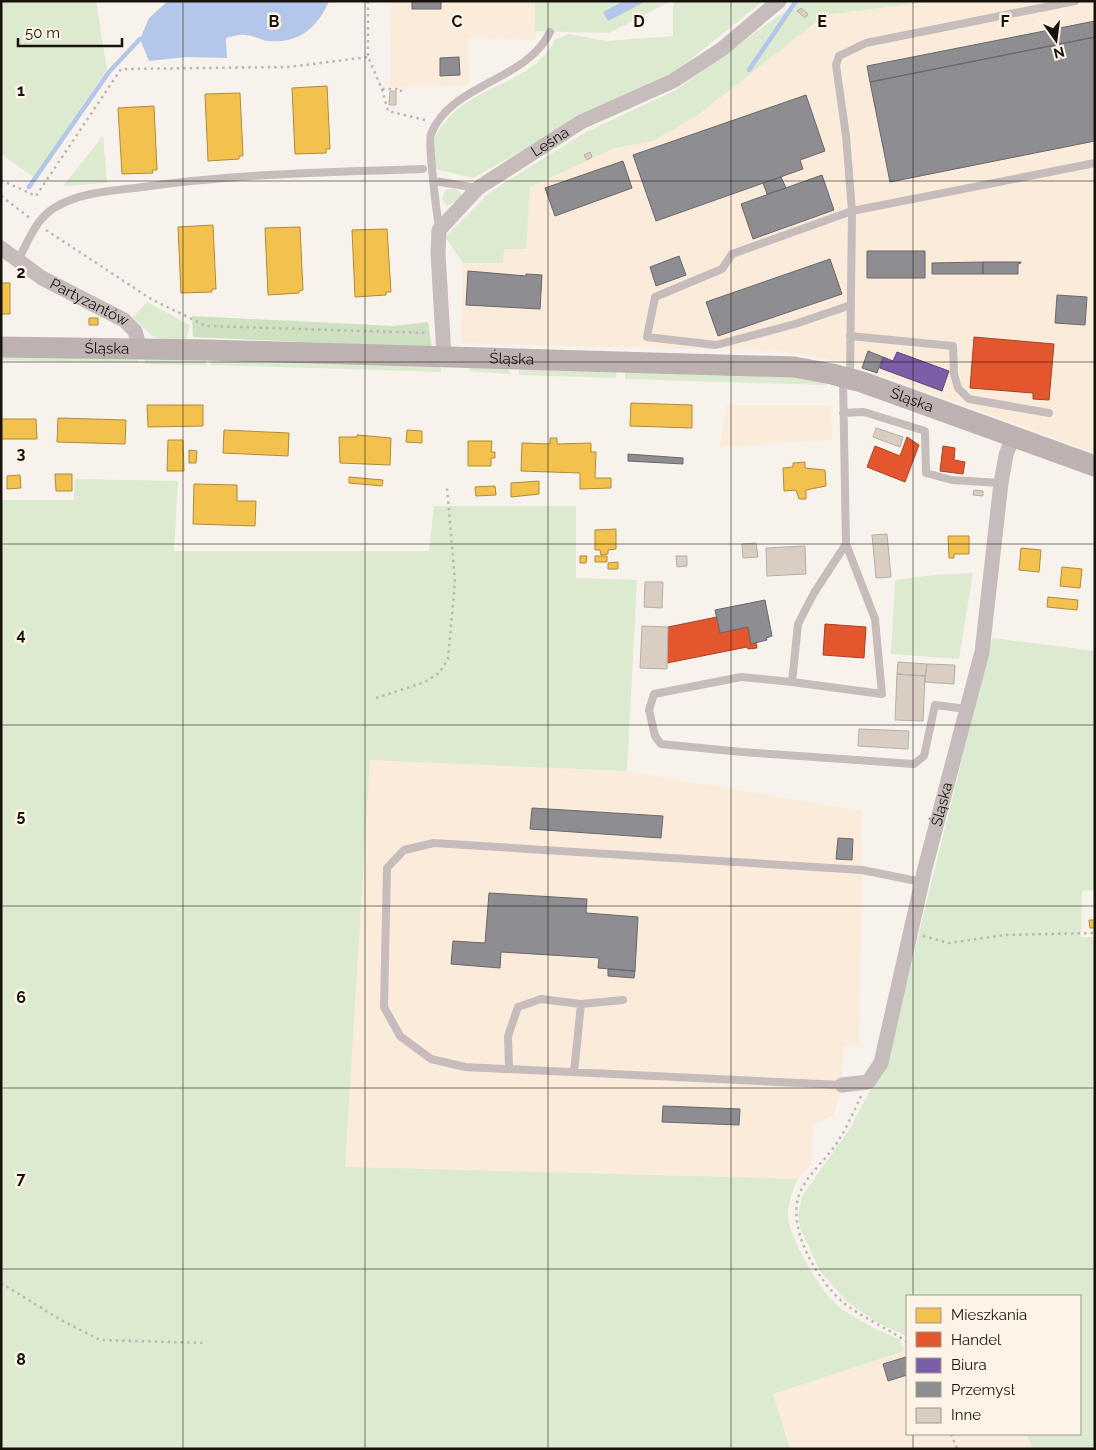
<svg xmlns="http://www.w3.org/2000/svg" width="1096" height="1450" font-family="Raleway,sans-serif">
<rect width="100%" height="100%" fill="#f8f2ec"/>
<path fill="#faebda" d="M391,1H536V40L468,38L469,85L390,87Z
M936,1H1095V453L861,367L813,356L778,351L461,343L463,263H503L504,248L526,249L530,187L615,148L653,141L698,115L825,15Z
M727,405H831L832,440L720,447Z
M370,759L627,771L861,811L862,870L859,1047L843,1046L842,1085L834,1115L813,1124L812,1163L798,1179L345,1168Z
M906,1336L907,1434H1026L1033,1449H790L773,1394L903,1351Z"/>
<path fill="#dcead0" d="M1,1H96L107,70L34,177L1,154Z
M535,1H671L609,33L535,31Z
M673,1H763L670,76L580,118L473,178L435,169C435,160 433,148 435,138C435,134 440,129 443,125C473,83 533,85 555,40L569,34L606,41L673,36Z
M799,1H936L825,15L698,115L653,141L615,148L530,187L526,249H504L503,263H463L445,237L490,192L586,132L676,90Z
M103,136L107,183L63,186Z
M455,188L461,193L460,198L447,206L442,199L445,190Z
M147,302L190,325L186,341L161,339L152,336L133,317Z
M1,352L137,355L138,363L1,360Z
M144,354L205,355L206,365L145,364Z
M212,355L440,362L441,372L211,365Z
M518,365L617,368L616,378L519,375Z
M470,366L506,367L511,374L469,371Z
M625,368L774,372L823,380L827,385L625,379Z
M75,479L178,481L174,551H429L434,506H576V578L637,580L627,771L370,760L345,1167L798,1179C792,1190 788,1204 788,1216C789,1239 823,1296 842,1309C860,1322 880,1331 900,1340L904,1351L773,1394L790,1449H1V500H74Z
M973,573L959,659L891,654L895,580L935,575Z
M992,638L1095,651V890L1082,891L1081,937H1095V1449H1033L1026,1434H1080V1296H907L906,1336L876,1322L846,1301L820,1271L801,1230L798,1216L802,1196L851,1127L872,1086L885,1070Z"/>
<path fill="#cee1c0" d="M192,316L394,326L428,322L432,348L193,337Z"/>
<path fill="#b4c6ea" d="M168,1H329C318,27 299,44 268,41C261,40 253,35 245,35C239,34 232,37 226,38L227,58L187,57L149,61L140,39L149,18Z
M624,1H646L608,21L603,12Z"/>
<path fill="#f2c14e" stroke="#b08c3a" d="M327,86L330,149H326V153L295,154L292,88Z
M240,93L243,156H239V159L208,161L205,94Z
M154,106L157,170H152L153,173L122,174L118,108Z
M213,225L216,289H212V292L181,293L178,227Z
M300,227L303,290L299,291V293L268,295L265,228Z
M387,229L391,292H386V295L355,297L352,230Z
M1,283H10V314H1Z
M89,318H98V325H89Z
M631,403L692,405V428L630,426Z
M147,405H203V426L148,427Z
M58,418L126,420L125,444L57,442Z
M1,419H36L37,439H1Z
M224,430L289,433L288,456L223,453Z
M407,430L422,431V443L406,442Z
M357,435L391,438L390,465L340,463L339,437H357Z
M550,438H557V444L591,443V452H596L595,478H611V488L580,489V473L521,471L522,443L550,444Z
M168,440H183L184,471H167Z
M468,441H492L491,452H495V458H491V466H468Z
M189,450L197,451L196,463H189Z
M805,462V468L825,470L826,486L806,490V499H799L796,490L784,491L783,468L793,467V463Z
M55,474H72V491H56Z
M20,475L21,488L7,489V476Z
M349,477L383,480L382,486L349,483Z
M539,481V494L511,497V483Z
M194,484L237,485V501H256L255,526L193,524Z
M495,486L496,495L476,496L475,487Z
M616,529V549L608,550V554L601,555L600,550H595V530Z
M948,536H969V554H954V558H949Z
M1021,548L1041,550L1039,572L1019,570Z
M580,556H587L586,563H580Z
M595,556H607V562H595Z
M618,562V569H608V563Z
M1062,567L1082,569L1080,588L1060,586Z
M1048,597L1078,600L1077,610L1047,607Z
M1089,920H1095V928H1090Z"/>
<path fill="#e4572e" stroke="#a64224" d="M974,337L1054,344L1049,400L1033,399V393L970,388Z
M907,437L919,445L905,482L867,467L875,446L900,456Z
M943,446L955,448L954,460L965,462L963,474L940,471Z
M717,617L720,633L748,627L751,644L756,643L757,648L748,649L747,647L667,663L668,627Z
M825,624L866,627L864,658L823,655Z"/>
<path fill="#7b5ea7" stroke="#5d4778" d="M897,352L949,371L942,391L880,368L883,357L893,361Z"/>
<path fill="#8d8d92" stroke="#6a686a" d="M412,1H441V9H412Z
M1095,21V37L870,82L867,66Z
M1095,37V141L890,182L870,82Z
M459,57L460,75L440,76V58Z
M806,95L825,151L800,160L803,169L656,221L633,155Z
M623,161L632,188L555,216L545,188Z
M822,175L834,210L753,239L741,204Z
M781,177L786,188L767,194L763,183Z
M867,251H925V278H867Z
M679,256L686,275L656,286L650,267Z
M830,259L842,294L718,336L706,302Z
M983,262H1021V263L1018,264V274H983Z
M983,262V274H932V263Z
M468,271L526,276V274L542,275L540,309L466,305Z
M1057,295L1087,297L1085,325L1055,323Z
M868,351L883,357L877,373L862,368Z
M628,454L683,458V464L628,461Z
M765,600L772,636L766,638L767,640L751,644L748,627L720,633L715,610Z
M532,808L663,816L661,838L530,829Z
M838,838L853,839L852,860L836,859Z
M489,893L587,899L586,913L638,917L635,971L598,968L599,958L501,952L500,968L451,964L453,941L485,943Z
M608,969L635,971L634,978L608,976Z
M663,1106L740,1109L739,1125L662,1122Z
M906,1357L907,1375L888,1381L883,1364Z"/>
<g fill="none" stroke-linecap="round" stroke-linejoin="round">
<path stroke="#b4c6ea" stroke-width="4.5" d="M749,70L796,1
M29,187L109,72L140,39"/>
</g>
<path fill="#d9cec1" stroke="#b5b0aa" d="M801,8L808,14L805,18L797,11Z
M390,91H396V105H389Z
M590,152L592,157L587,160L584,155Z
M876,428L903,437L900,447L873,437Z
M974,490L983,491V496L973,495Z
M887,534L891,577L876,578L872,535Z
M756,543L758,557L743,558L742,544Z
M805,546L806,574L767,576L766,548Z
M676,556H687V566L677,567Z
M645,582H663L662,608L644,607Z
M642,626L668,627L667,669L640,668Z
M898,662L927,664L925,676L897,674Z
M927,664L955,665L954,684L925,682Z
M897,674L925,676L923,721L895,720Z
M859,729L909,731L908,749L858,746Z"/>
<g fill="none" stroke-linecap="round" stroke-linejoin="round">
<path stroke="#beb6b6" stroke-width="2.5" stroke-dasharray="2.5 4" stroke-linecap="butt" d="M368,1V57L382,89H401V96
M382,89L388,111L425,120
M1,180L36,196L121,69L289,67L368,57
M1,196L30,218
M46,230L151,299L206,326L429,333
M376,698L425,682L439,673L448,659L455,582L447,487
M923,936L949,943L1005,935L1095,933
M861,1096C853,1113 845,1132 834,1147C823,1162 809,1174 801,1190C784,1225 817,1281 845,1304C865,1319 887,1328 907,1342
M1,1283L61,1320L100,1340L206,1343
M951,1434L957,1449"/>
<path stroke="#c7bcbc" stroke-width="8" d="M434,181L478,188
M439,229C437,214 428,144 431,134C450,84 527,81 550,32
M18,260C28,242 36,219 54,208C78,193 108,191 135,188C230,174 327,172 423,169
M851,305L795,324L716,345L647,337L655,297L722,269L732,254L852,211L1095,163
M850,336L953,346L954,374L958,388L969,399L1049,413
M850,376L852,211L846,136L836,65L839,56L866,43L1075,1
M843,379L846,544L875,619L882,694L792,682L798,624L814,593L846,544
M843,413L864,412L925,431L926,473L952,480L1001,483
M792,682L741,677L654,694L649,710L655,736L661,744L742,752L914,764L924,756L935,705L967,709
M509,1069L508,1036L518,1007L541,999L581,1004L623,1000
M574,1072L581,1004
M842,1085L465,1067L431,1059L400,1036L384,1007L387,868L404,850L434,843L862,870L922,882"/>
<g stroke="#c7bcbc" stroke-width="15">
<path id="s1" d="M1,248L42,278L124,320L135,331L140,349"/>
<path id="s2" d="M444,356L438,253L439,230L478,188L581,122L673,81L722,49L779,1"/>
<path id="s3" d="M842,1085L868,1082L881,1063L925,868L982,652L1001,483L1006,455L1013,436"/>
</g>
<path stroke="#bdb1b1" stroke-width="21" id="s4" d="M1,347L208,350L794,367L832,374L862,382L1095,466"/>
</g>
<path fill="none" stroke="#17120c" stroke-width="1" stroke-opacity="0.55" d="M183,1V1449M365,1V1449M548,1V1449M731,1V1449M913,1V1296M1,181H1095M1,362H1095M1,544H1095M1,725H1095M1,906H1095M1,1088H1095M1,1269H1095M913,1434V1449"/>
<g text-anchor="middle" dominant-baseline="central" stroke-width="5" stroke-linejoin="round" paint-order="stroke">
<g font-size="15" fill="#17120c" stroke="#fdf3e7">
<text stroke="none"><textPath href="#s2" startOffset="269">Leśna</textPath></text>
<text stroke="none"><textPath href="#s1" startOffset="104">Partyzantów</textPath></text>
<text stroke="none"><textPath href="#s4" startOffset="106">Śląska</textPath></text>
<text stroke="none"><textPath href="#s4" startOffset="511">Śląska</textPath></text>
<text stroke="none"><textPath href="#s4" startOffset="916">Śląska</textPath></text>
<text stroke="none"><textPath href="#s3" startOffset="315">Śląska</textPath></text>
</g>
</g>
<g font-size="16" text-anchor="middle" font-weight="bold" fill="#17120c" stroke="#fdf3e7" stroke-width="5" stroke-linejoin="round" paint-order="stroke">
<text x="274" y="27">B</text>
<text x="457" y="27">C</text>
<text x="639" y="27">D</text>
<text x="822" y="27">E</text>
<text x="1005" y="27">F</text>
<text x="21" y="96">1</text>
<text x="21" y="278">2</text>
<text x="21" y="459">3</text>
<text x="21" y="640">4</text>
<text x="21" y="821">5</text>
<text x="21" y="1003">6</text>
<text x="21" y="1184">7</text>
<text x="21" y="1365">8</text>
</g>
<rect width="1096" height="1450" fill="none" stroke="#17120c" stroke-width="5"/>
<rect x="906" y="1295" width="175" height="140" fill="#fdf3e7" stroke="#a1998f"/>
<rect x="916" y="1308" width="25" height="15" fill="#f2c14e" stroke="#a1998f"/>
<text x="951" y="1320" font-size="15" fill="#17120c">Mieszkania</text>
<rect x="916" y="1332" width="25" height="15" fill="#e4572e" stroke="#a1998f"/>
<text x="951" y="1345" font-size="15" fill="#17120c">Handel</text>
<rect x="916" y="1358" width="25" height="15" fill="#7b5ea7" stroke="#a1998f"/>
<text x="951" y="1370" font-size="15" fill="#17120c">Biura</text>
<rect x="916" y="1382" width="25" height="15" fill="#8d8d92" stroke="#a1998f"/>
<text x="951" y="1395" font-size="15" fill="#17120c">Przemysł</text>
<rect x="916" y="1408" width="25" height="15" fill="#d9cec1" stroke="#a1998f"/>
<text x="951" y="1420" font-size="15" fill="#17120c">Inne</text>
<g transform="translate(1056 40) rotate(166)" stroke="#fdf3e7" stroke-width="4" paint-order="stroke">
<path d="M0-4L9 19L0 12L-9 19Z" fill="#17120c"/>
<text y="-8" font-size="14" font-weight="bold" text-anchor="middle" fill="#17120c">N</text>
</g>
<path d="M18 38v8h104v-8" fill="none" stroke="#17120c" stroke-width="2.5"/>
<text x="25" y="38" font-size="15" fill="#17120c" stroke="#fdf3e7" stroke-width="4" paint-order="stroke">50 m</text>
</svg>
